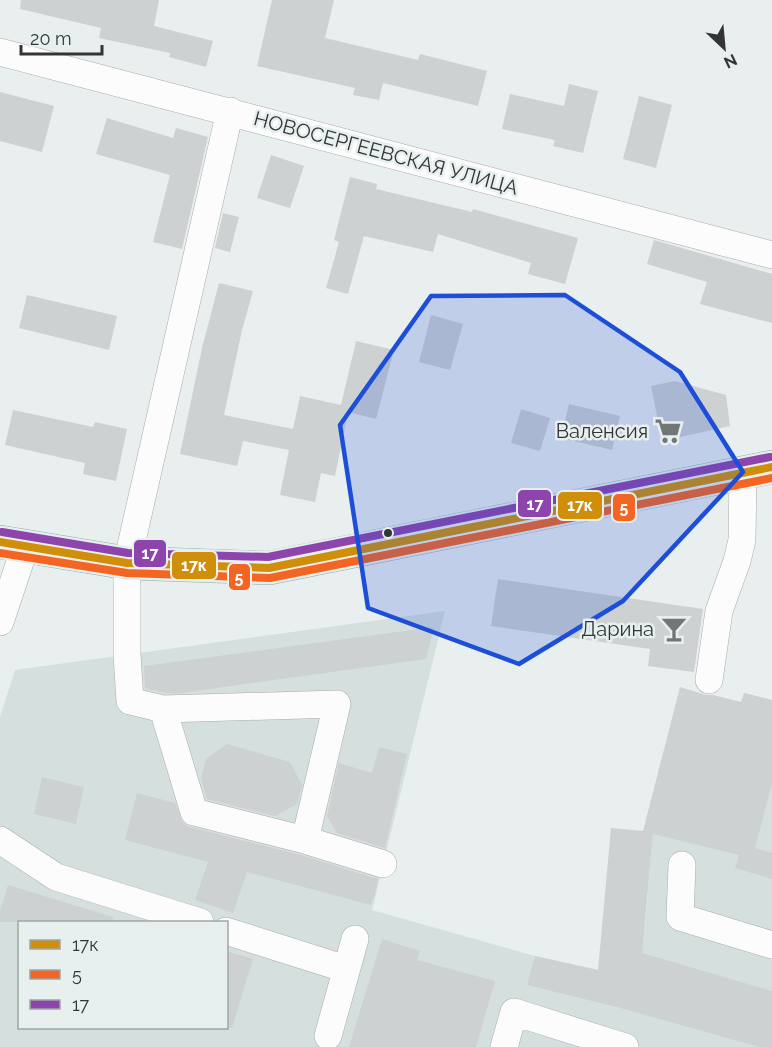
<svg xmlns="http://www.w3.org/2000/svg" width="772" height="1047" font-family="Raleway,sans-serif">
<rect width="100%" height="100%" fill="#e9eeee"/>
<path fill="#d5dfde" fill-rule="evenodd" d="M445,611L372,910L535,956L598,970L645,926L651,855L643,831L704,846L744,693L772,700V1047H0V717L15,670ZM20,922H226V1028H20Z"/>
<path fill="#ced1d1" d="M21,0H159L154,26L213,41L206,67L169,57L170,53L99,38L101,28L20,9Z
M272,0H334L325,38L418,60L420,54L487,71L478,106L383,83L379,100L353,95L355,88L257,66Z
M569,84L598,91L583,153L553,146L555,140L502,129L510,94L564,106Z
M0,92L54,106L42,152L0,141Z
M639,96L672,105L656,168L623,159Z
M107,118L173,138L176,128L208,137L182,249L153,242L170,175L96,154Z
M271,155L304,166L290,208L257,198Z
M350,177L377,184L376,189L472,212L473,209L578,238L565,284L528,274L531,263L438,234L433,252L364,236L348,294L326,288L339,242L334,240Z
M223,213L239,217L230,252L215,248Z
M654,240L772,274V323L700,304L707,282L647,264Z
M219,283L253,291L242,330L224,415L293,429L300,396L341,405L356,341L394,350L376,419L348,412L335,476L321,473L315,502L280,495L289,450L243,441L237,466L180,454L202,348Z
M27,295L117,316L109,350L19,328Z
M431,315L463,324L450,370L419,362Z
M675,381L726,395L730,426L662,441L651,386Z
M569,404L620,416L612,450L561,438Z
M521,409L550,418L540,451L511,443Z
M13,410L93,427L95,422L127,429L116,481L83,474L85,463L5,445Z
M498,579L703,609L694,672L648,666L650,649L491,626Z
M434,627L426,659L181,693H165L145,688L144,666Z
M680,687L706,695H713L741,702L744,693L772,700V784L755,848L772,853V879L735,868L739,855L653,834L642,953L772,991V1047H759L617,1007L527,985L535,956L598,970L611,828L643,831Z
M227,744L290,762L302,785L297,804L275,816L207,799L201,779L206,759Z
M379,747L407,754L385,848L337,833L327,816L339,763L372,773Z
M42,777L84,787L76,824L34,814Z
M137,793L175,803L183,823L190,827L301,855L378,879L374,899L373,898L371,905L247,872L233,913L195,900L208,862L125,840Z
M8,885L113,917L112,922H0V911Z
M382,939L420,951L417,960L495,981L476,1047H349Z
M226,951L253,959L232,1028L226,1027Z"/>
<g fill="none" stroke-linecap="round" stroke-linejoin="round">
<g stroke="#a8abab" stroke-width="28">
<path id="minor" d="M0,52L772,255
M0,622L25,547
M709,680L719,611L737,561L742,540L743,473
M163,709L194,812L305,840L337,704L163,709L130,701L127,655V563L230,111
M0,840L56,877L200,922
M305,840L383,864
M682,865L680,917L772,945
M226,931L346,969
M328,1036L355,939
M504,1047L514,1012L625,1047"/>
</g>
<g stroke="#90abab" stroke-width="34">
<path id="major" d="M0,542L127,563L269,568L772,467"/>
</g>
<use href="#minor" stroke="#fcfcfc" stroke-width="27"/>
<use href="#major" stroke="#d8e7e7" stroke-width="33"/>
<g stroke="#e8efef" stroke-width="12">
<path id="bus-1" d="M0,542L127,563L269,568L772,467"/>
</g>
<g stroke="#e8efef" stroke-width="12">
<path id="bus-2" d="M0,553L127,573L270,578L772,478"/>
</g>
<g stroke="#e8efef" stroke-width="12">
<path id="bus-3" d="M2,532L128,553L268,557L770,457"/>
</g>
<use href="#bus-1" stroke="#d08f0b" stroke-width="8"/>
<use href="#bus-2" stroke="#f26522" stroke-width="8"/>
<use href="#bus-3" stroke="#8e44ad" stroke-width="8"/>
</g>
<path fill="#1d4ed8" fill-opacity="0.2" stroke="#1d4ed8" stroke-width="4.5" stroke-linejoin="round" d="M565,295L680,372L743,472L623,601L519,664L368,608L340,425L431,296Z"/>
<defs>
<g id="supermarket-bare" transform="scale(2.07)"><path d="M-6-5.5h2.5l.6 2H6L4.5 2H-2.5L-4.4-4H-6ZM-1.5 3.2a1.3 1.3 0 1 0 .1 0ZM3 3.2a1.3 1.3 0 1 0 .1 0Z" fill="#737676" stroke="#e8efef" stroke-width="2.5" paint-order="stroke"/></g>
<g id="bar-bare" transform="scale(2.07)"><path d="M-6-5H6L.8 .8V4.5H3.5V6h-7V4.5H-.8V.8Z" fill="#737676" stroke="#e8efef" stroke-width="2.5" paint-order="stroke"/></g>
</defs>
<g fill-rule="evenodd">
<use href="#supermarket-bare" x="668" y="431"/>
<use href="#bar-bare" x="674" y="629"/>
</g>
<circle fill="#333535" stroke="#e8efef" stroke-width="2" cx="388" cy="533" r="5"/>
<g text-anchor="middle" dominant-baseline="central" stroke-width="5" stroke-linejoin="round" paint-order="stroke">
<g font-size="20" fill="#333535" stroke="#e8efef">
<text transform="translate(386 153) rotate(15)">НОВОСЕРГЕЕВСКАЯ УЛИЦА</text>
</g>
<g font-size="20" fill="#333535" stroke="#e8efef" text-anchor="end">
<text x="648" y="431">Валенсия</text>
<text x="654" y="629">Дарина</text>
</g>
</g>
<g stroke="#e8efef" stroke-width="2">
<rect x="517" y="489" width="35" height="29" rx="6" fill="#8e44ad"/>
<rect x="557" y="491" width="46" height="29" rx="6" fill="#d08f0b"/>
<rect x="612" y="493" width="24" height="29" rx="6" fill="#f26522"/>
<rect x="133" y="539" width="34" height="29" rx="6" fill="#8e44ad"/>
<rect x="171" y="551" width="46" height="29" rx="6" fill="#d08f0b"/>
<rect x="228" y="563" width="23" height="28" rx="6" fill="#f26522"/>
</g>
<g font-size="16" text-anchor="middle" font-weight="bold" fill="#fff">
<text x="535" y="510">17</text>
<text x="580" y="511">17к</text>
<text x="624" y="513">5</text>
<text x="150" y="559">17</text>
<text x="194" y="571">17к</text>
<text x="239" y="583">5</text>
</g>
<rect x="18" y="921" width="210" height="108" fill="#e8efef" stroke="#a0a5a5" stroke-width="1.5"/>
<rect x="30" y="940" width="30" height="9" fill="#d08f0b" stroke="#a0a5a5" stroke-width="1.5"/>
<text x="72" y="951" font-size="18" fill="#333535">17к</text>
<rect x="30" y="970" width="30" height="9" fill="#f26522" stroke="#a0a5a5" stroke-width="1.5"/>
<text x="72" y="981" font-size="18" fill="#333535">5</text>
<rect x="30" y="1000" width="30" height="9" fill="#8e44ad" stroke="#a0a5a5" stroke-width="1.5"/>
<text x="72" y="1011" font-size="18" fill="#333535">17</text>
<g transform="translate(724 48) rotate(154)" stroke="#e8efef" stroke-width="4.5" paint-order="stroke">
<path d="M0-4.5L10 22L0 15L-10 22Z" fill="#333535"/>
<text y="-9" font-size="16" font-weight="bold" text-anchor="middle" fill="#333535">N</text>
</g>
<path d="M21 45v9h81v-9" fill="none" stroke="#333535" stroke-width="3"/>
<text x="30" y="45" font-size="18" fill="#333535" stroke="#e8efef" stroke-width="4.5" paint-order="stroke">20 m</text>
</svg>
